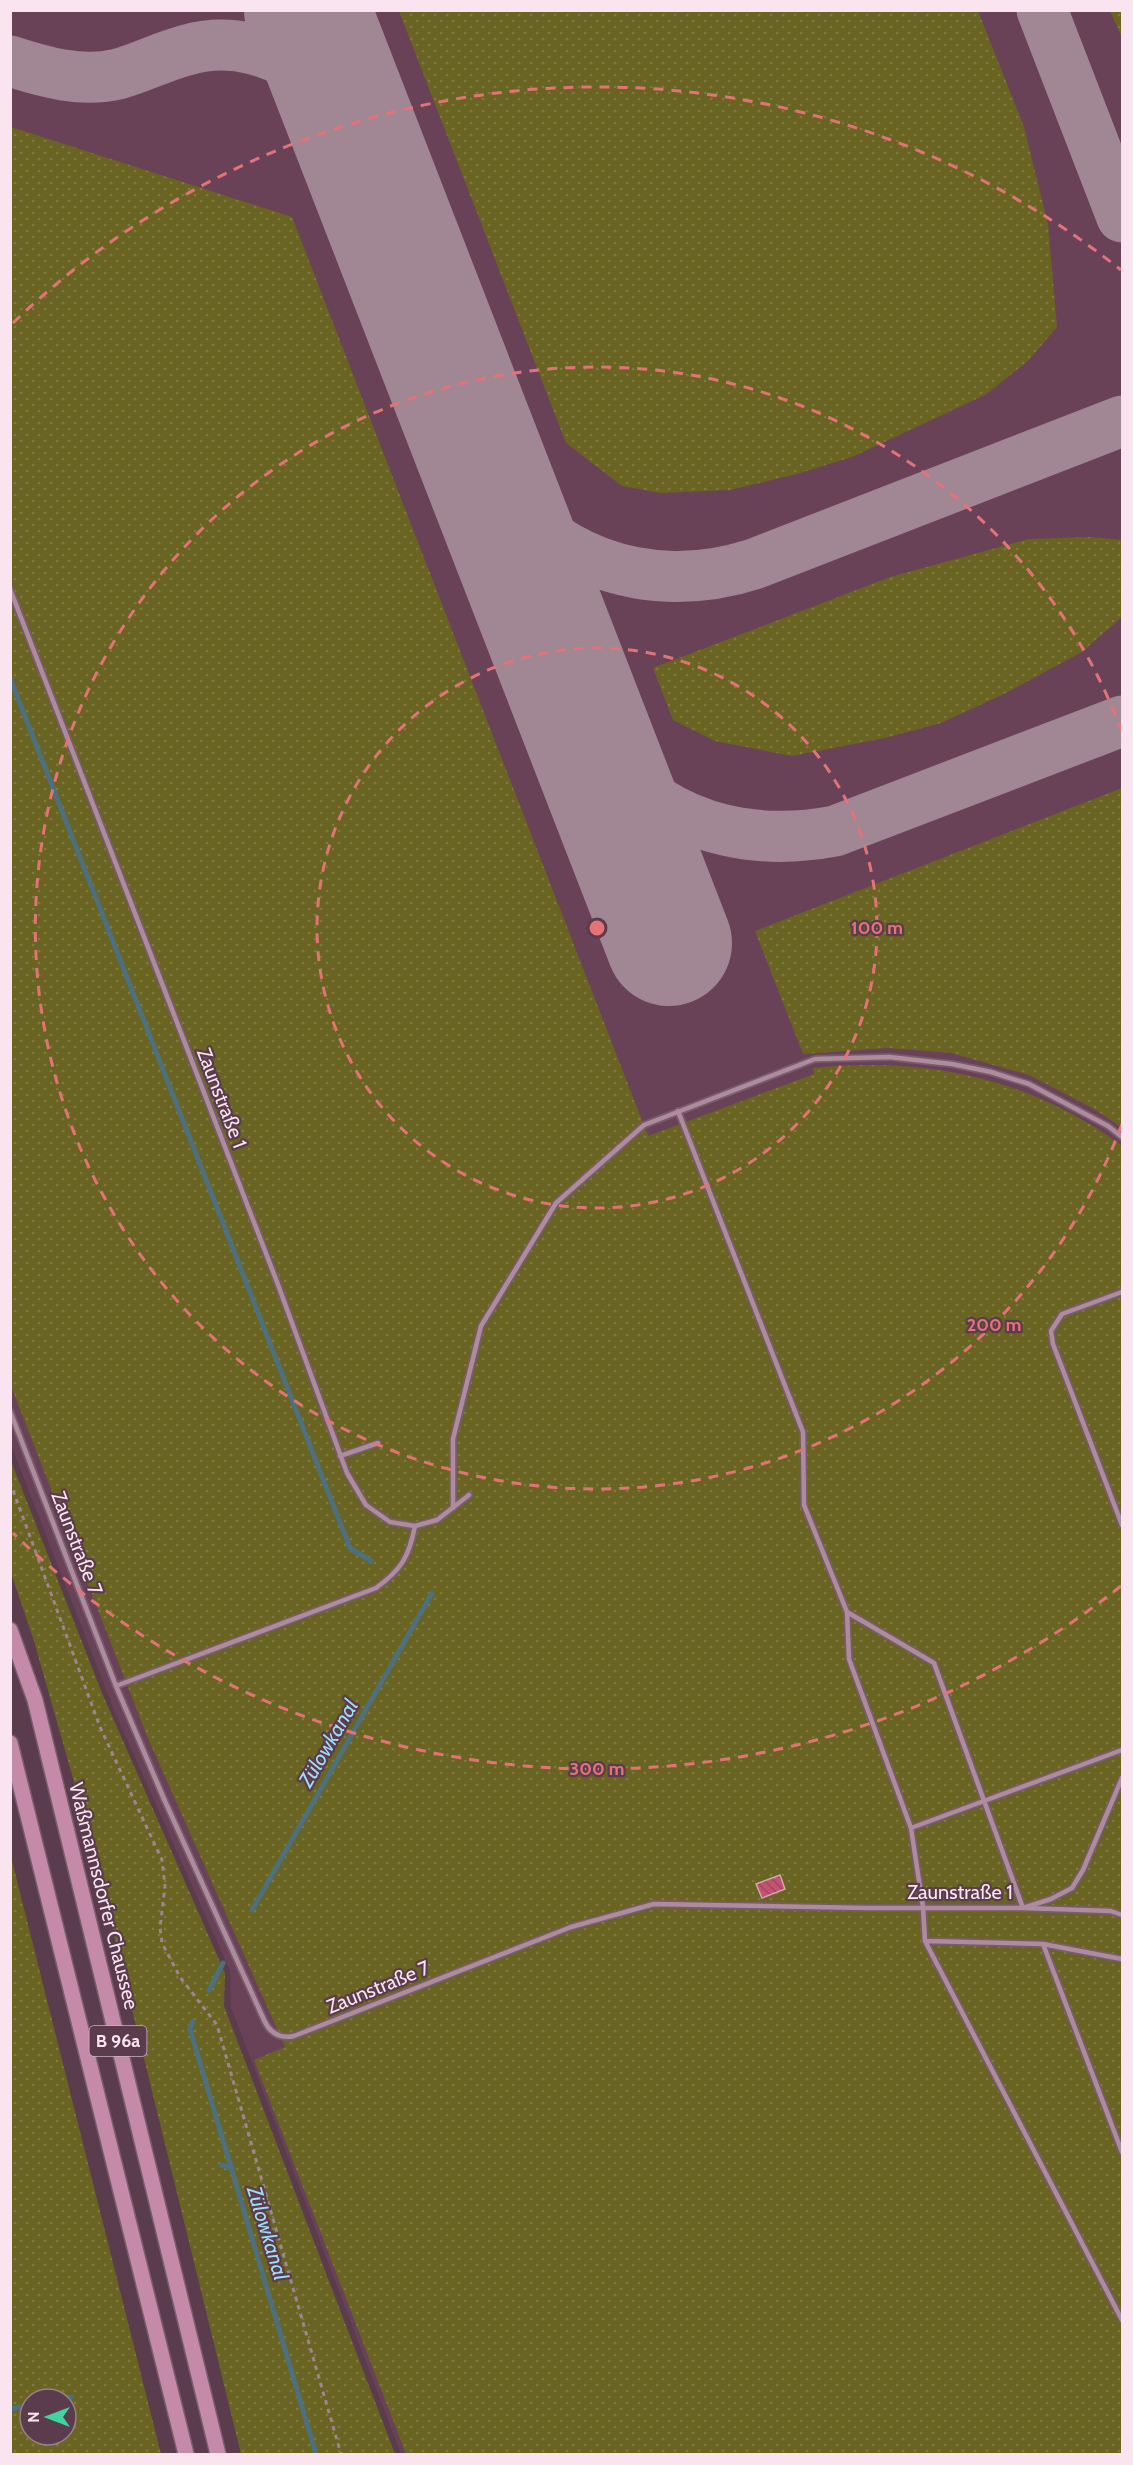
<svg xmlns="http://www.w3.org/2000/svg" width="1133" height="2465" font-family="Cabin,sans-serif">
<defs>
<pattern id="grass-dots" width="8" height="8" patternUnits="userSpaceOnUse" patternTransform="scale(1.5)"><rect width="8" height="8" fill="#696421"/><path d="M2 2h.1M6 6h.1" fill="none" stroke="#7f7a42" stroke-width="1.8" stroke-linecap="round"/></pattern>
<pattern id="building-back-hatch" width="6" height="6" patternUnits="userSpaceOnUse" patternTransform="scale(1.5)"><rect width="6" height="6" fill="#c65172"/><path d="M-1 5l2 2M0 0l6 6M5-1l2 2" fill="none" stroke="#954c61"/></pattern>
</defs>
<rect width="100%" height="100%" fill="#5b3c4d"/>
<path fill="#694258" d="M11,11H1122V2454H401L231,2007L230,1971L114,1710L11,1445Z"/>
<path fill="url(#grass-dots)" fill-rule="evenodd" d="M399,11H978L1024,127L1048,224L1057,327L1028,361L985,395L852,457L797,474L730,490L661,493L622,486L566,443Z
M1110,11H1122V38Z
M11,127L292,217L648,1136L814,1074L813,1068C925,1056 1031,1078 1122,1146V2454H406L254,2060L285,2047L147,1736L11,1386Z
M1090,537L1122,540V617L1082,652L1004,694L941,723L885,738L792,756L715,741L673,720L653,668L890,577L1029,539Z
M1122,788V1128L1096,1110L1029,1075L951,1053L888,1048L803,1054L755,931Z
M11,1461L102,1693L225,1973L224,2006L395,2454H241L90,1838L34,1641L11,1573Z
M10,1857H11L161,2454H11ZM30,2399H66V2435H30Z"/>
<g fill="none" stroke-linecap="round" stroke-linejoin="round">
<path stroke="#4e6f7e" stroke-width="5" d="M10,678L350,1548L371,1561
M252,1910L432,1593
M209,1990L223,1963
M193,2021L190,2029L316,2454
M221,2165L232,2168
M61,2399L71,2397
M10,2409L30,2405"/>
<path stroke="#a18694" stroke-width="51" d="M1042,10L1122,217
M10,61C44,72 82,83 118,74C141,68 163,56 187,50C232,37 278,51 314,80C327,90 337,105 348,116
M481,459C537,559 646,599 754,564L1122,421
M581,717C633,814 729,851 835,831L1122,721"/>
<path stroke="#a18694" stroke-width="126" d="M307,10L669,943"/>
</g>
<path fill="url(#building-back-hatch)" stroke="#d2a8b0" stroke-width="1.5" d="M780,1875L785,1889L762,1898L756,1884Z"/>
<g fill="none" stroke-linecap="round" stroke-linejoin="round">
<g stroke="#775c6b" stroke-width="8">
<path id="service" d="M10,589L277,1282L347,1473L366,1505L390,1522L415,1526L437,1520L469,1495
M678,1111L803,1432L804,1505L847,1612L934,1663L1023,1908L1111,1911L1122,1915
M1122,1292L1062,1314L1051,1331L1053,1344L1122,1525
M10,1411L116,1686L164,1799L264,2020C270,2033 280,2039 294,2036L571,1927L654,1904L867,1908H1023L1051,1899L1072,1888L1083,1870L1122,1778
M340,1456L378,1443
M453,1508V1439L481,1326L556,1203L644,1125L815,1059L889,1057L952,1064L991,1072L1029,1084L1108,1126L1122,1137
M847,1612L849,1659L911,1828L923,1907L925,1941L1122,2320
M116,1686L376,1588C401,1570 409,1557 415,1526
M911,1828L1122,1750
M925,1941L1043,1944L1122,1959
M1043,1944L1122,2152"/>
</g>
<g stroke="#775c6b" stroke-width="18">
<path id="primary" d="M10,1630L35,1700L218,2454
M10,1743L186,2454"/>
</g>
<path stroke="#9f8593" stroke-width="3" stroke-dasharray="4.5 4.5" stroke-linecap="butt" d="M10,1482L100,1727L162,1860L165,1886L160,1928L162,1943L180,1977L217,2025L341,2454"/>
<use href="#service" stroke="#af8b9e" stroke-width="4.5"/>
<use href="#primary" stroke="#c589aa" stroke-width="15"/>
</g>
<g fill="none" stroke="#e47378" stroke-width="3" stroke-dasharray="10 8">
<circle cx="597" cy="928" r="280"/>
<path d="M1122 1124A561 561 0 1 1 1122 732"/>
<path d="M1121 1586A841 841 0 0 1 13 1533M13 323A841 841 0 0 1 1121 270"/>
</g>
<g text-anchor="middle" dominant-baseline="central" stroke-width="4.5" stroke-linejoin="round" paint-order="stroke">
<rect fill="#5b3c4d" stroke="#cab2be" stroke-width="1.5" x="89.5" y="2026" width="57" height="30" rx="4.5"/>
<g font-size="18" font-weight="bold" fill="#f9e4ef">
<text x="118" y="2041">B 96a</text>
</g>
<g font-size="20" fill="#f9e4ef" stroke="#5b3c4d">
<text transform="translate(222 1098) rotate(69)">Zaunstraße 1</text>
<text transform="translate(77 1543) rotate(69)">Zaunstraße 7</text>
<text x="960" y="1892">Zaunstraße 1</text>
<text transform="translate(104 1896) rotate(76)">Waßmannsdorfer Chaussee</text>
<text transform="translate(378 1987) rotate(-22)">Zaunstraße 7</text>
</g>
<g font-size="21" font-style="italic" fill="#9eddf7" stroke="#5b3c4d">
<text transform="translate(328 1743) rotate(-60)">Zülowkanal</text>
<text transform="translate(268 2233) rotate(73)">Zülowkanal</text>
</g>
</g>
<circle cx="597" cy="928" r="9" fill="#e47378" stroke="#5b3c4d" stroke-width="3"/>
<g font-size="18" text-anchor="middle" font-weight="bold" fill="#e47378" stroke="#5b3c4d" stroke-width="4.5" stroke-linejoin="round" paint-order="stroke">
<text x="877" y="934">100 m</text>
<text x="994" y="1331">200 m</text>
<text x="597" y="1775">300 m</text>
</g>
<rect width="1133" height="2465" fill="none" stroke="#f9e4ef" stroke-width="24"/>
<g transform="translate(48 2417) rotate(270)"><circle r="28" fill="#5b3c4d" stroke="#9a7f8e" stroke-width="1.5"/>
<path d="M0-4.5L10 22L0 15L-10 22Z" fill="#42d4a0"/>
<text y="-9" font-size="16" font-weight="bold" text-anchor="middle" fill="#f9e4ef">N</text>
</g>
</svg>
